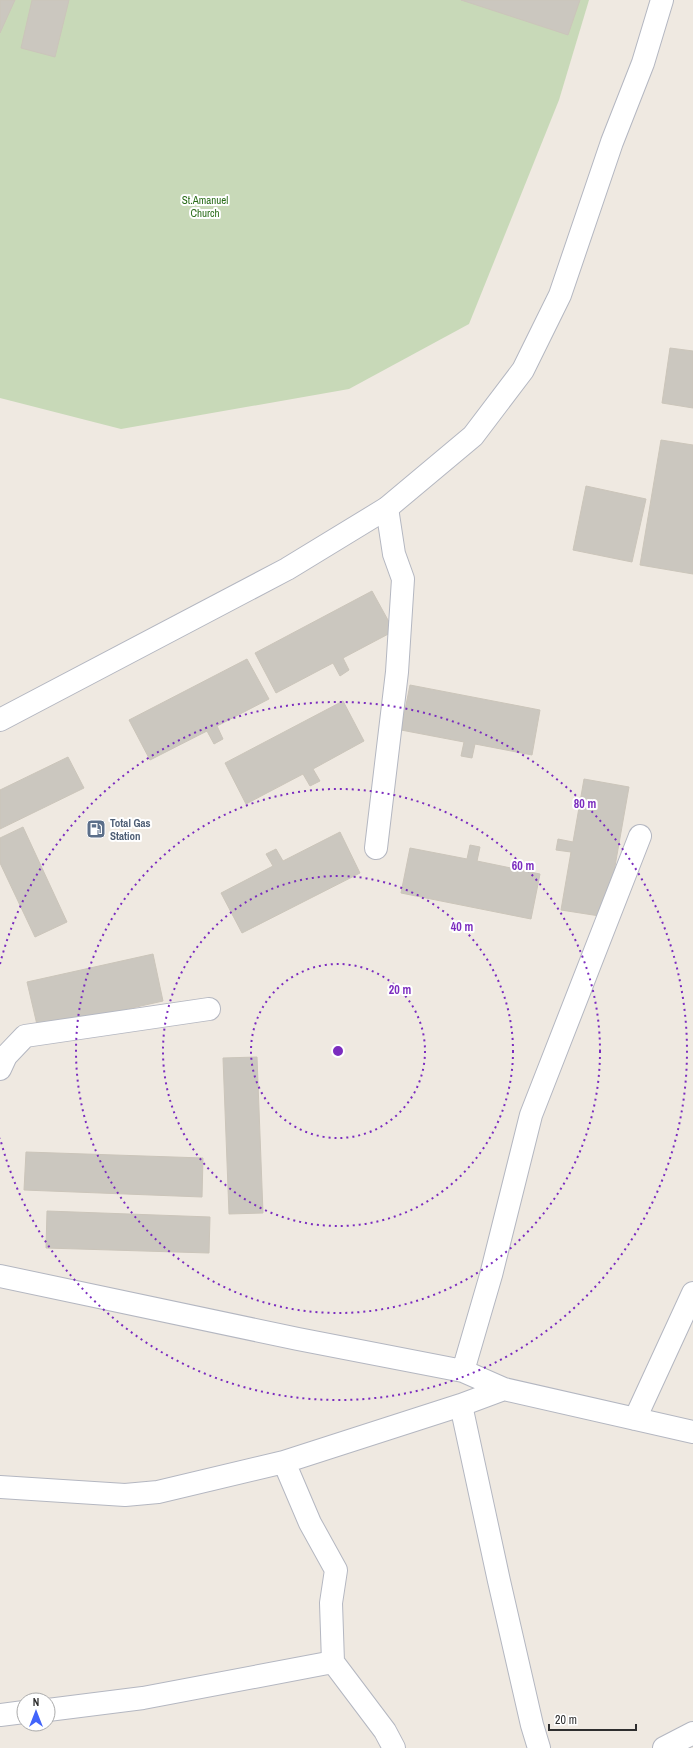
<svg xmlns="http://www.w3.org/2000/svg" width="693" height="1748" font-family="'Archivo Narrow',sans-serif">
<rect width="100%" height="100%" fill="#efe9e1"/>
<path fill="#c8d9b8" d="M0,0H589L559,100L469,324L349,389L121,429L0,398Z"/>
<path fill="#cbc7bf" stroke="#cbc5ba" d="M0,0H15L0,33Z
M32,0H69L55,57L21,48Z
M461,0H580L568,35Z
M670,348L693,351V408L662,403Z
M661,440L693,445V574L640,565Z
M586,486L646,499L632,562L573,550Z
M372,591L394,631L343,658L349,670L340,676L333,663L276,693L255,653Z
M247,659L269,699L217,726L223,739L214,744L207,731L150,760L129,720Z
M410,685L540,710L532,755L475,744L472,758L461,756L464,742L401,730Z
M343,701L364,741L313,769L320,781L310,786L303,774L246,804L225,763Z
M68,757L84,788L0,829V790Z
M584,779L629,787L606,917L561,910L571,852L556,850L558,839L573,842Z
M23,827L67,922L35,937L0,863V838Z
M340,832L360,873L242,933L221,893L273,866L266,854L276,849L283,861Z
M470,845L480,847L477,861L540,874L531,919L401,893L410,848L467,859Z
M153,954L163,1001L38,1029L27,982Z
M257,1057L263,1213L229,1214L223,1058Z
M26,1152L203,1158L202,1197L24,1190Z
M47,1211L210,1217L209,1253L46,1248Z"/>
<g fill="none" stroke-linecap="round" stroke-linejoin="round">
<g stroke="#b4b7c1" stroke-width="24">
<path id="minor" d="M376,848L397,672L403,579L394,554L387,508
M0,1069L6,1056L25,1036L209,1009
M0,1276L298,1339L463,1371L504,1389L693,1432
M463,1371L491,1275L531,1115L640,836
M504,1389L461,1405L499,1581L532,1725L539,1748
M635,1419L693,1293
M284,1462L310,1523L336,1570L331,1603L333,1662
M0,1487L125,1495L158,1492L284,1462L461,1405
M48,1710L143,1698L333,1662L385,1731L394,1748
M0,1715L24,1712
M664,1748L693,1733"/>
</g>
<g stroke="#b4b7c1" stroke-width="24">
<path id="secondary" d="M0,720L287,569L387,508L473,436L523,370L560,295L612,142L643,63L662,0"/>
</g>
<use href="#minor" stroke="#fff" stroke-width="22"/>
<use href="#secondary" stroke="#fff" stroke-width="22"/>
</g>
<g fill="none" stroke="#7b2cbf" stroke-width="2" stroke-dasharray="2 4">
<circle cx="338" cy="1051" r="87"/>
<circle cx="338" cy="1051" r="175"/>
<circle cx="338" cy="1051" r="262"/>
<path d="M0 964A349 349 0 1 1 0 1138"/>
</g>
<defs>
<g id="fuel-square" transform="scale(1)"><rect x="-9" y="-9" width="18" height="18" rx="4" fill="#5c6f8a" stroke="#fff"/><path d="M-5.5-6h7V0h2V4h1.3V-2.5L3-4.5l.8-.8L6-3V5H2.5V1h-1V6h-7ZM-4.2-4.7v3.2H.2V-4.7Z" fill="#fff"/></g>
</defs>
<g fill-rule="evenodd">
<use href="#fuel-square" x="96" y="829"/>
</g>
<g text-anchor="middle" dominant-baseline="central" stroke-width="4" stroke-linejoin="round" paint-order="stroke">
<g font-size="11" fill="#2c6e1b" stroke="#fff">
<text x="205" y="200">St.Amanuel<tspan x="205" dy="13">Church</tspan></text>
</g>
<g font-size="11" font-weight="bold" fill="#4e5e75" stroke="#fff" text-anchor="start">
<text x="110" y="823">Total Gas<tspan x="110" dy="13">Station</tspan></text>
</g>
</g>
<circle cx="338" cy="1051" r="6" fill="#7b2cbf" stroke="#fff" stroke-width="2"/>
<g font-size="12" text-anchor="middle" font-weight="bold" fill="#7b2cbf" stroke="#fff" stroke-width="4" stroke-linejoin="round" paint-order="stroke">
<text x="585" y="808">80 m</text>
<text x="523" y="870">60 m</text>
<text x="462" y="931">40 m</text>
<text x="400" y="994">20 m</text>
</g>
<g transform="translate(36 1712)"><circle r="19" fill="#ffffff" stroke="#ababab"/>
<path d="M0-3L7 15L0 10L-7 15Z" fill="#4264fb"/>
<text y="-6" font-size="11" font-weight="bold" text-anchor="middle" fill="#2e2e2e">N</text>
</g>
<path d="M549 1724v6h87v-6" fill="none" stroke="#2e2e2e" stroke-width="2"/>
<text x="555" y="1724" font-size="12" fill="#2e2e2e" stroke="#ffffff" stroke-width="3" paint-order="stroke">20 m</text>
</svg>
